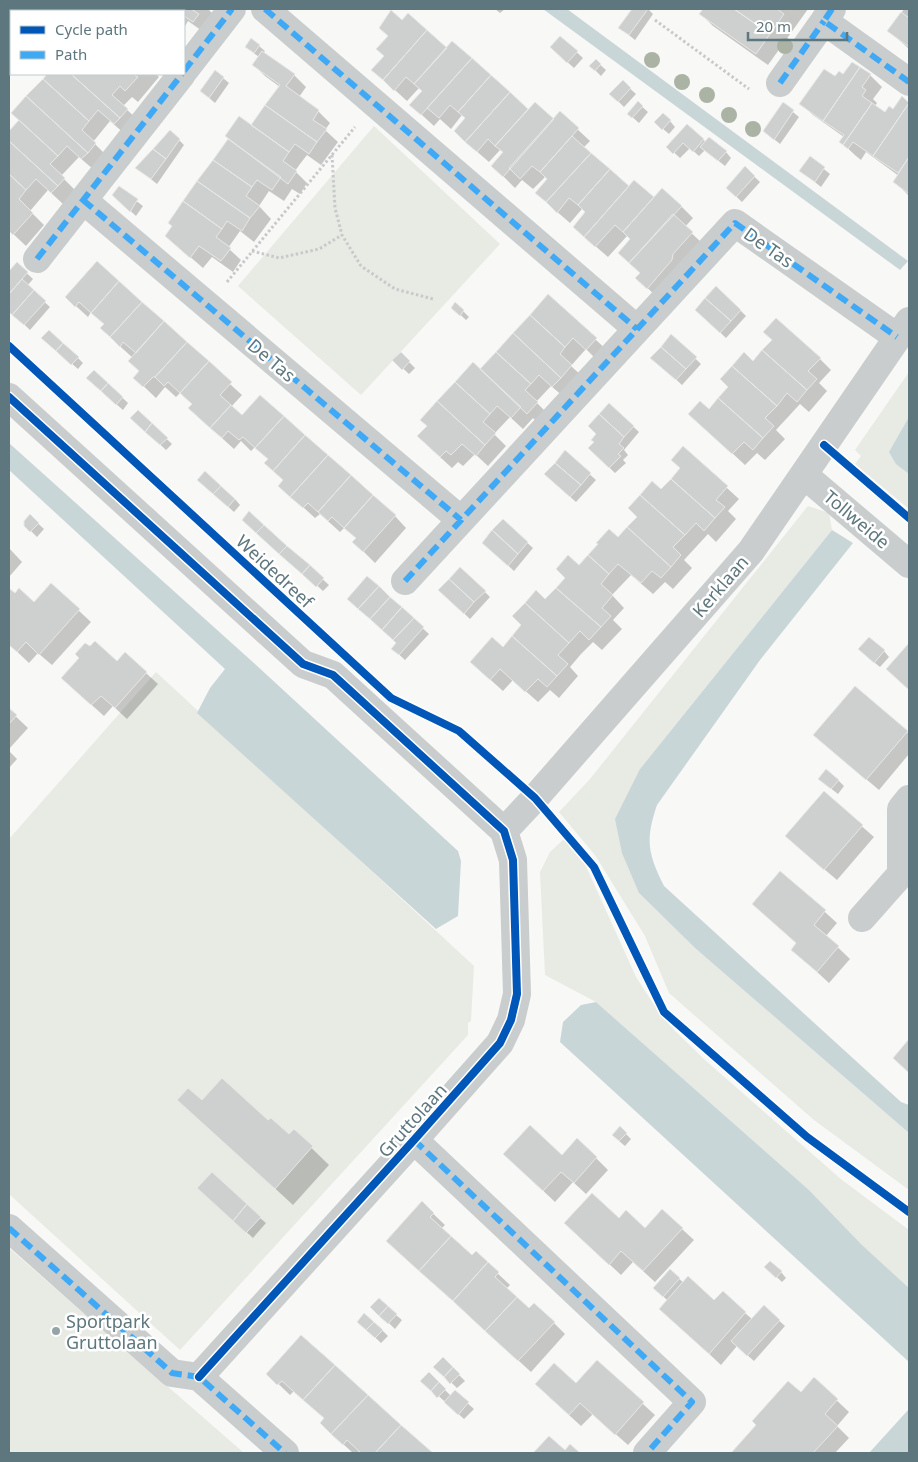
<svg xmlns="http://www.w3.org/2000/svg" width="918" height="1462" font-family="'Noto Sans',sans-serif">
<rect width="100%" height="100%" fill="#f8f8f7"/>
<path fill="#e8eae4" d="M374,126L500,244L361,395L238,286Z
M909,372V509L855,464L861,456L855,450Z
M808,506L829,513L832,530L640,769L639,893L695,948L909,1133V1190L814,1120L669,993L645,936L595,855L559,812L590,779Z
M156,672L474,966L471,1021L468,1023V1035L180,1350L9,1194V839Z
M564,839L584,862L636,977L658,1011L674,1030L705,1060L842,1180L909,1230V1288L861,1244L809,1190L621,1024L596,1002L545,975L540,872L550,852Z
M9,1248L244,1453H9Z"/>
<path fill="#c9d6d7" d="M543,9H567L908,261L900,270Z
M909,417V474L896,464L889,452Z
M9,443L255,664L458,851L461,861L458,916L436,929L197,713L210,688L225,669L9,470Z
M832,530L853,543L760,660L657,805C645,840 648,854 664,886L901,1102L909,1105V1133L695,948L639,893L622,853L615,819L640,769Z
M596,1002L809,1190L861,1244L909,1288V1362L560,1042L563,1022L581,1005Z
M909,1409V1453H869Z"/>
<path fill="#0003" d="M105,9H208L216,17L205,33L188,21L184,28V11H108Z
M495,9H505L500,13Z
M634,9H648L653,14L635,40L620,28Z
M705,9H808L768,65L713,26L701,14Z
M904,9H909V49L889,31Z
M402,22L447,50L453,43L528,110L553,120L560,113L590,141L584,147L629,188L634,182L654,199L681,206L693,218L685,227L703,244L659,299L637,278L641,273L631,240L627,236L608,257L586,238V213L582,209L570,223L548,204V180L545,177L533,189L522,180L515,188L493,166L504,153L500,150L489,162L467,143L466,119L462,115L451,129L440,119L434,126L411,105L423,92L419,88L407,101L385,81V56Z
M560,37L583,58L574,68L557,53Z
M259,46L265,51L263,53L294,75L306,87L299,97L318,111L330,123L325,130L338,142L321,165L307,155L300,164L295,171L307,183L300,194L292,189L284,201L269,191L259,206L271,219L254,242L240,231L228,248L241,260L233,272L212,257L203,268L166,236L173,227L169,223L230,139L251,127L280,87L265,76L254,65L259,57L246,47Z
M596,61L606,70L601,76L591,66Z
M852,63L870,75L882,87L873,99L877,103L875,106L885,114L893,111L902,98L909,103V196L895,182L899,176L866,152L861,160L856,156L841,142L844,137L813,115L801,104L836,78L843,75Z
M49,74H156L159,77L138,102L132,97L123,106L139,121L126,135L110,121L93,142L107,156L94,170L79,157L61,176L76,191L63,204L48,190L30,211L44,225L26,246L9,230V133L20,120L13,113Z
M223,78L229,83L215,103L208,97Z
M623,82L636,94L624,107L611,94Z
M638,103L648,112L639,123L629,114Z
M783,104L799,117L780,144L764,131Z
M670,121L675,127L669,134L662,128Z
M687,126L706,142L726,152L731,158L725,166L705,150L699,156L690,148L680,158L668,147Z
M179,140L184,145L157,184L137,168Z
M810,158L830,174L821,187L801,171Z
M745,168L760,182L742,202L727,188Z
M119,188L143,206L136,216L113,195Z
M97,263L242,395L231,407L242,417L395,516L406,528L375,563L354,542L357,539L344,528L340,532L320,514L315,518L292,497L284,481L269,460L255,447L251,451L241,441L234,449L202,420L193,405L180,393L176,397L165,387L156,398L135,378L140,372L133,358L113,340L105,325L91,312L88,317L66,297Z
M17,264L33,279L27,286L50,307L30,330L9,310V272Z
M548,296L608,351L598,361L586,349L577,359L571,366L583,377L564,397L551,386L536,402L549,415L540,425L533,418L523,429L510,417L494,434L506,446L488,466L475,454L463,466L458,462L452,468L430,448L480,371Z
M456,304L469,317L466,320L453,308Z
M740,310L746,316L726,338L702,315Z
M672,336L701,364L682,385L658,363Z
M773,340L820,359L831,370L819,383L827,391L809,412L800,404L776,430L785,439L765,460L757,453L745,465L690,414L709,411Z
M49,344L78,358L83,363L78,369Z
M401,354L415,368L409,374L394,360Z
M94,371L128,403L123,410L93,384Z
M609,404L639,432L624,450L628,455L623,460L626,463L615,473L589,448L595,442Z
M138,412L172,444L166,450L138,424Z
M683,448L739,499L728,511L736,519L716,542L708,534L684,560L692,568L673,589L665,582L653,594L631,575L612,595L624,608L613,620L622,629L602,650L593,642L581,654L570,667L578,676L559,698L550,690L538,702L513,680L503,691L484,674L503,649L545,600L580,567L609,531L618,539L682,469Z
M565,452L596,480L576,502L551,480Z
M205,486L235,499L240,505L234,512Z
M250,513L329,585L323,591L249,525Z
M30,516L44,529L37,537L25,525Z
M503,521L533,548L514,571L489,548Z
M9,548L22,562L9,577Z
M367,578L429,634L405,660L393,649L398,644Z
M51,585L91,622L52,665L38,653L29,663L9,644V593L11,591L34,604Z
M485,592L490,597L470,619L446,596Z
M884,651L889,657L880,667L865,655Z
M125,654L158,684L127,719L113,706L104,716L74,689L117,662Z
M856,687L909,734V754L879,790L827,746Z
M9,710L28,728L9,749Z
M9,751L17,759L9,768Z
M838,780L844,786L838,794L825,784Z
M824,793L874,837L837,880L798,847Z
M781,872L837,923L826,936L850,959L829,983L793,950L797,944Z
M179,1100L202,1102L268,1122L289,1136L294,1131L329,1165L293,1205Z
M620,1128L631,1139L625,1146L619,1141Z
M562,1156L596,1158L608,1170L586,1194L573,1182L555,1202L516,1165Z
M204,1193L260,1218L266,1223L253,1238Z
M422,1203L445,1225L441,1229L472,1257L476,1253L510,1285L506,1289L530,1310L554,1323L565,1334L531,1372L400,1253Z
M619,1220L645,1229H682L694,1240L655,1282L633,1262L621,1275L578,1235Z
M766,1267L781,1272L786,1278L782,1282Z
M670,1271L684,1283L714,1302L745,1313L752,1319L764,1307L785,1326L754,1361L737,1346L721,1365L661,1309L668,1301L655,1288Z
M372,1307L396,1315L402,1320L395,1329Z
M364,1327L382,1330L388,1336L381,1343Z
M301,1337L431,1453H362L359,1451L357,1453H353L333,1435L325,1419L294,1391L290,1395L268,1374Z
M443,1359L465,1381L457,1388L435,1367Z
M597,1362L655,1415L628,1445L593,1414L581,1426L548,1396L576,1385Z
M429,1374L451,1396L455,1392L474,1409L464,1419L422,1381Z
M814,1379L849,1412L837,1426L849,1438L835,1453H732L758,1425L801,1394Z"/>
<path fill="#ced0d0" stroke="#e8e8e7" d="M112,9H152L155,11H115Z
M152,9H191L199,14L193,22L184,16V11H155Z
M632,9H648L629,35L618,28Z
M703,9H734L770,34L756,54L699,14Z
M734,9H777L784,14L770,34Z
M391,10L402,20L408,13L427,30L383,80L371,70L384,56L376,49L388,36L379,28Z
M901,12L909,18V47L887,31Z
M427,30L447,48L414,84L406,77L394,91L383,80Z
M560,36L578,51L567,63L550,47Z
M251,38L260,45L254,53L245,47Z
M452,41L472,58L421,115L409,105L422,91L414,84Z
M262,51L295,74L286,86L319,110L313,120L327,129L317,142L265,105L280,85L252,65Z
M472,58L491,75L458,112L450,105L439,118L427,108Z
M596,59L601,64L595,71L589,66Z
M852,62L860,67L823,121L799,104L824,69L835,76L839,71L843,74Z
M860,67L871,74L862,87L866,90L862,96L872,103L843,145L839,142L844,135L823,121Z
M215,70L224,77L209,98L200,91Z
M47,74H71L120,118L114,124L98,110L89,121L43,79Z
M71,74H133L138,77L125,91L120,86L112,95L128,109L120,118Z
M491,75L510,92L465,142L454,131L465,118L458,112Z
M43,79L89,121L82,130L96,143L88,153L26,96Z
M623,80L631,88L618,102L609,94Z
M510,92L528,109L495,146L488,139L477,152L465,142Z
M26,96L88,153L81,159L67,146L58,156L11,113Z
M902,96L909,103L873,156L853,142L848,149L843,145L872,103L885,112L889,106L893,109Z
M638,101L643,106L632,118L627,114Z
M535,102L554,119L503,177L491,166L503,152L495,146Z
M783,102L794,110L774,140L763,131Z
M909,103V157L898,173L873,156Z
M265,105L317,142L309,154L295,144L289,152L251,125Z
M560,111L579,128L540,172L532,166L520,179L509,168Z
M663,113L671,120L662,130L654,122Z
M239,116L289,152L283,161L297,171L288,184L225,136Z
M19,120L58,156L50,164L65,178L58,186L9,141V131Z
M687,124L704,139L693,152L683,143L673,154L666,147Z
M170,130L180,139L166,159L153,149Z
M572,136L591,153L546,202L535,193L547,179L540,172Z
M709,137L727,151L718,161L700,147Z
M228,139L281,177L272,190L257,180L252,187L213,160Z
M9,141L58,186L51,193L36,179L26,190L9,174Z
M153,149L166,159L151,179L135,168Z
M591,153L610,169L578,205L569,198L557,213L546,202Z
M810,156L825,167L815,182L799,171Z
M909,157V194L893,182Z
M213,160L252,187L246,196L260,206L250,218L197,181Z
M745,166L755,176L736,197L726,188Z
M610,169L629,186L584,237L573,227L585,212L578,205Z
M9,174L26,190L19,199L33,213L13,235L9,231Z
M634,180L654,197L623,232L615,225L595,247L584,237Z
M197,181L250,218L242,231L227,221L222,229L183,201Z
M119,186L138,199L130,212L112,195Z
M662,188L682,206L629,263L618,253L630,239L623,232Z
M183,201L222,229L216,237L231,248L221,261L199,246L190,258L165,236L172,226L168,223Z
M673,214L693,232L673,254L672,260L647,289L635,278L640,273L629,263Z
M97,261L119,281L91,313L79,302L75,307L65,297Z
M17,262L28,272L9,294V271Z
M22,279L34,290L12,315L9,312V294Z
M119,281L142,302L110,337L100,328L104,324L91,313Z
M716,286L741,310L731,321L705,298Z
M34,290L46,301L24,325L12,315Z
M548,294L597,338L586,350L573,338L565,347L530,315Z
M705,298L731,321L720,333L695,310Z
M142,302L164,321L136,353L123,342L120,347L110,337Z
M455,302L464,310L460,316L451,308Z
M530,315L565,347L560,354L572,365L561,378L513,333Z
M776,318L821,358L808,371L817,379L807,390L762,350L772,340L763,332Z
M164,321L187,342L155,377H153L143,387L133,378L139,371L128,361Z
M49,330L63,343L56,351L41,338Z
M513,333L561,378L552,387L539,375L531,384L496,352Z
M671,334L697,357L686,369L661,347Z
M187,342L209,361L180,393L168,382L164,386L155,377Z
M63,343L79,357L71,365L56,351Z
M661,347L686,369L676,380L650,358Z
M762,350L807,390L797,402L787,393L777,406L732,366L744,352L753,361Z
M401,352L410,361L402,370L392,360Z
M496,352L531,384L525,390L538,402L527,414L480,369Z
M209,361L232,382L220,395L231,405L210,428L188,408L192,404L180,393Z
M473,362L521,407L511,418L497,406L490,414L455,382Z
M732,366L777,406L765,418L774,426L763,438L718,398L728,387L720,379Z
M94,370L108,383L101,391L86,378Z
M455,382L490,414L483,422L496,433L485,445L437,401Z
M108,383L123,397L116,405L101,391Z
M260,395L284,416L255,448L243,437L239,440L228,431L222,438L210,428L231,405L242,415Z
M718,398L763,438L753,450L744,442L732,454L688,414L700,401L709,409Z
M437,401L485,445L476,456L462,444L451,455L446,451L440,457L417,436L427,426L420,420Z
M609,403L634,426L624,437L599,414Z
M138,410L152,423L145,432L130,418Z
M599,414L624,437L619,444L624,448L618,454L621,456L609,468L588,448L594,442L591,440L596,434L588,426Z
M284,416L305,435L273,471L264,463L268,459L255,448Z
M152,423L168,438L160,445L145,432Z
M305,435L328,455L290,497L278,486L283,480L273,471Z
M683,446L728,486L716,500L725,507L715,518L671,479L680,468L671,460Z
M565,450L591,473L581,485L555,463Z
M328,455L351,475L318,512L308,503L303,508L290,497Z
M555,463L581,485L570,497L544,474Z
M205,471L221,486L213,494L197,480Z
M351,475L373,495L344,528L332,517L328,521L318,512Z
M671,479L715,518L704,531L696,523L685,535L640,495L652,481L661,489Z
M221,486L235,499L228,507L213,494Z
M373,495L396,515L363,552L352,542L356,538L344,528Z
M640,495L685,535L673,547L681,555L671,567L627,527L637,517L628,508Z
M249,511L264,525L256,533L242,520Z
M30,514L39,523L30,532L24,526V521Z
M503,519L528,542L518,554L492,530Z
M264,525L287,546L279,554L256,533Z
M627,527L671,567L661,578L652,571L641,583L618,564L609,574L588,555L598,544L596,543L609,529L618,537Z
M492,530L518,554L508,566L482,543Z
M287,546L310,565L302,574L279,554Z
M568,555L579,565L588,555L609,574L601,584L613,595L602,608L611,616L601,627L556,588L565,578L556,569Z
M310,565L324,578L316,587L302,574Z
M460,567L486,591L474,602L449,579Z
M367,576L379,586L358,609L347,599Z
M449,579L474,602L464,614L438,590Z
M51,583L80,609L39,655L26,642L17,652L9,645V591L10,589L15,593L19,588L34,602Z
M379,586L390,597L370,619L358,609Z
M556,588L601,627L589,640L580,631L569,643L525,603L536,590L545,599Z
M390,597L402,607L382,630L370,619Z
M525,603L569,643L558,655L568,664L557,676L512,636L521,625L512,616Z
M402,607L414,618L393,640L382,630Z
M414,618L424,627L399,655L391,649L396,643L393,640Z
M512,636L557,676L547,687L538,679L525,692L500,669L490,680L470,662L492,637L503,647Z
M869,637L885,650L874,663L858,649Z
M95,641L117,661L125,652L147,672L115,708L101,696L91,705L61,678L79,658L75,654L85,643L90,646Z
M909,643V690L886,669Z
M855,686L908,731L866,780L813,735Z
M9,708L17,715L9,724Z
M826,769L839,780L831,789L818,779Z
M824,791L863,825L824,870L785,836Z
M780,871L826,910L814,925L839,946L817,972L791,950L796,943L752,904Z
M909,1039V1073L893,1058Z
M222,1078L268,1120L271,1118L289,1134L294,1129L313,1146L275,1189L177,1100L188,1088L202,1100Z
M530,1125L562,1155L577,1138L597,1157L574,1183L561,1172L543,1191L503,1154Z
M620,1126L627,1133L619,1141L612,1135Z
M212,1172L247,1204L233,1221L197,1188Z
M592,1193L619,1218L626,1210L645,1228L662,1209L683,1228L643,1271L621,1251L609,1265L564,1223Z
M422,1201L434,1213L430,1217L451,1236L419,1271L386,1241Z
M247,1204L261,1217L246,1233L233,1221Z
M451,1236L472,1255L476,1251L488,1262L453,1301L419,1271Z
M770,1261L782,1271L776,1278L764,1267Z
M488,1262L499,1272L495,1277L517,1297L485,1331L453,1301Z
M670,1269L680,1278L663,1297L653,1288Z
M688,1276L714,1300L723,1291L746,1312L709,1354L659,1309Z
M517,1297L529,1308L534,1303L555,1322L518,1361L485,1331Z
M379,1298L388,1306L379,1316L370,1307Z
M764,1305L780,1320L747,1356L731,1341Z
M388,1306L397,1314L388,1324L379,1316Z
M364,1313L374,1322L366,1330L357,1322Z
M374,1322L383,1330L375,1338L366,1330Z
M301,1335L335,1365L303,1400L282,1381L277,1385L266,1374Z
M443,1357L453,1367L444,1377L433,1367Z
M597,1360L644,1402L615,1435L580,1403L569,1415L535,1384L554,1363L576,1383Z
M335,1365L368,1395L331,1434L320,1423L324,1418L303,1400Z
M453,1367L460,1374L450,1384L444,1377Z
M429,1372L439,1382L431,1391L420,1381Z
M814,1377L838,1399L825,1414L838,1426L813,1453H731L756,1425L752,1421L788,1381L801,1392Z
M439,1382L446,1389L437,1398L431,1391Z
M455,1390L469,1402L458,1415L444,1402Z
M368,1395L401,1425L375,1453H361L347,1440L343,1445L331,1434Z
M401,1425L433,1453H375Z
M549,1436L565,1450L570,1444L580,1453H533Z"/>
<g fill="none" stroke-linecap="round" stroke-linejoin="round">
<path stroke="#c8c9ca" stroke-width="3" stroke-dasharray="2.5 2.5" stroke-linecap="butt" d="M655,20L749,89
M332,155L335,208L342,235L361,266L395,289L433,299
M252,251L279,258L319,249L342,235
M227,282L355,127
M885,1195L909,1206"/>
<path stroke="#cacdcd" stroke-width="28" d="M265,9L637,329
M832,9L824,21L909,82
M184,71L232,9
M780,83L824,21
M83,200L461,520
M37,259L182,74
M9,397L303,664L333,675L504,831L513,860L517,994L511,1020L500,1043L414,1140L199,1377
M804,475L909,564
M405,581L735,223L897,337
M504,831L535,798L751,551L909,321
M862,918L901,874V809L909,799
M414,1140L692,1402L647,1453
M9,1228L172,1373L199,1377L285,1453"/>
<path stroke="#3fa9f5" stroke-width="6" stroke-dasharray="12 6" stroke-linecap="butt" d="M265,9L637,329
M832,9L824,21L909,82
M184,71L232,9
M780,83L824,21
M83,200L461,520
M37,259L182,74
M405,581L735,223L897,337
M414,1140L692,1402L647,1453
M9,1228L172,1373L199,1377L285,1453"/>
<g stroke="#fff" stroke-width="11">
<path id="cycleway" d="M9,346L391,698L459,731L535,798L594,867L664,1012L807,1137L909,1212
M9,397L303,664L333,675L504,831L513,860L517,994L511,1020L500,1043L414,1140L199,1377
M824,445L909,518"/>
</g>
<use href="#cycleway" stroke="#0057b8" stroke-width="8"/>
</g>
<g fill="#abb3a4">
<circle cx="785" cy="46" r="8"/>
<circle cx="652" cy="60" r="8"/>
<circle cx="682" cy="82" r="8"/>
<circle cx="707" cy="95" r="8"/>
<circle cx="729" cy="115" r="8"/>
<circle cx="753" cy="129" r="8"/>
</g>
<circle fill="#94a4a8" stroke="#fff" stroke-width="2" cx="56" cy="1331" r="5"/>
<g text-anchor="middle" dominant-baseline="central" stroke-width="5" stroke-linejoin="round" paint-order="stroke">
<g font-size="18" fill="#5e777e" stroke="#fff">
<text transform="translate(769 247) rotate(35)">De Tas</text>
<text transform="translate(272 360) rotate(40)">De Tas</text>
<text transform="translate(857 519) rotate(40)">Tollweide</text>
<text transform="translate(275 571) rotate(43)">Weidedreef</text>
<text transform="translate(720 586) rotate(-49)">Kerklaan</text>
<text transform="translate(412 1120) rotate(-48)">Gruttolaan</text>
</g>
<g font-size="18" fill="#5e777e" stroke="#fff" text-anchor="start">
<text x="66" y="1321">Sportpark<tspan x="66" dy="21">Gruttolaan</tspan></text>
</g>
</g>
<rect width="918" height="1462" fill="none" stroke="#5e777e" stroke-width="20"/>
<rect x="10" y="10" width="175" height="65" fill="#ffffff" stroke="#bfc9cb"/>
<rect x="20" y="26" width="25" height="8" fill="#0057b8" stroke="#bfc9cb"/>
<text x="55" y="35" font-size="15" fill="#5e777e">Cycle path</text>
<rect x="20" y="51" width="25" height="8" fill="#3fa9f5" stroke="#bfc9cb"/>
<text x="55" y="60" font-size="15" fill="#5e777e">Path</text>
<path d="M748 32v8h99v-8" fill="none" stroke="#5e777e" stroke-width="2.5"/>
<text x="756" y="32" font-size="15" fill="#5e777e" stroke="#ffffff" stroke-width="4" paint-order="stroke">20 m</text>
</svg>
